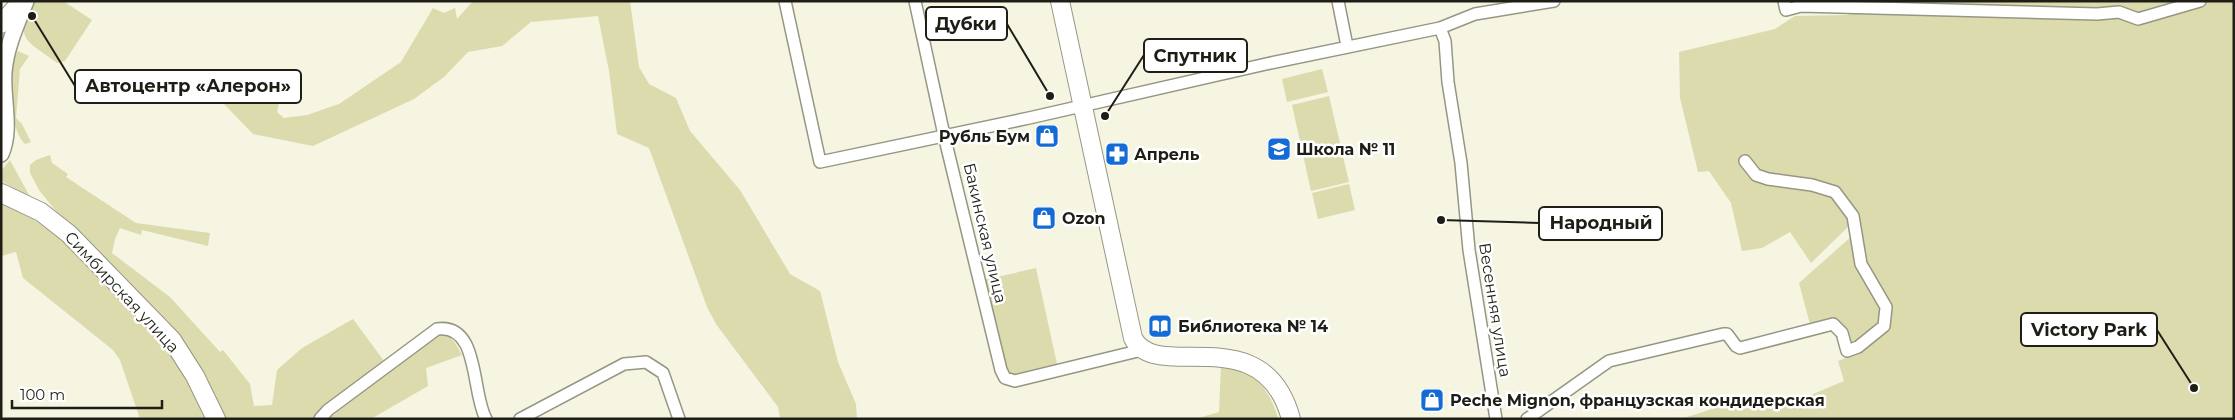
<svg xmlns="http://www.w3.org/2000/svg" width="2235" height="420" font-family="Montserrat,sans-serif">
<rect width="100%" height="100%" fill="#f5f5e2"/>
<path fill="#dcdbae" d="M35,1H63L92,20L65,61L57,63C27,40 12,40 35,1Z
M473,1H630L639,67L649,84L676,98L690,131L740,190L790,274L820,291L838,362L856,404L857,419H780L778,407L716,324L707,307L649,148L617,134L609,71L598,16L531,22L502,46L468,52L444,77L414,99L313,146L253,134L224,104L240,79L280,99L277,112L284,118L307,115L339,104L401,62L433,8L444,13L455,8L457,19Z
M1853,1H2234V419H1681L1758,394L1763,404L1771,409L1806,397L1844,381L1838,361L1851,356L1889,314L1865,264L1851,224L1811,263L1790,232L1762,248L1742,251L1731,203L1709,171L1698,172L1680,98L1679,52L1775,29L1795,16L1848,15Z
M18,51L29,56L20,69L16,118L22,124L31,142L25,144C9,130 6,67 18,51Z
M1322,69L1328,92L1287,102L1282,79Z
M1329,96L1349,182L1311,191L1292,105Z
M50,155L52,163L68,174L66,177L136,223L210,233L208,246L142,230L141,235L120,228L115,239L112,253L170,297L220,352L223,350L250,384L254,406L272,405L277,370L302,348L353,319L384,361L323,407L312,419H225L201,371L122,276L55,210L39,190L30,173V165L36,160Z
M10,160L29,195L28,196L1,181V171Z
M1349,184L1355,210L1318,219L1312,193Z
M1,202L27,215L66,242L164,344L187,377L207,419H140L120,360L113,350L23,278L16,252L1,256Z
M1853,235L1882,307L1880,325L1853,346L1849,345L1840,321L1811,328L1799,283Z
M1036,268L1057,364L1012,375L1004,368L984,280Z
M438,333C452,334 456,344 462,355L426,368L428,386L371,419H328Z
M1221,366C1229,367 1240,368 1248,373C1262,381 1275,403 1278,419H1195L1219,412Z"/>
<g fill="none" stroke-linecap="round" stroke-linejoin="round">
<g stroke="#969684" stroke-width="14">
<path id="minor" d="M785,1L820,162L1029,118L1266,64L1440,28L1475,14L1554,1
M915,1L944,135L1001,370L1005,378L1015,381L1142,350
M1338,1L1347,46
M1784,1L1786,10L1801,6L2097,14L2119,12L2138,19L2200,1
M1440,28L1445,41L1448,82L1461,163L1469,250L1496,419
M320,419L328,410L437,329C480,323 471,392 486,419
M520,419L624,364L646,362L663,373L679,419
M1527,419L1609,361L1723,334H1727L1736,346L1740,348L1833,324L1842,333L1847,351L1858,347L1884,326L1886,307L1861,264L1853,216L1835,192L1812,185L1768,179L1756,175L1745,161"/>
</g>
<g stroke="#969684" stroke-width="18">
<path id="secondary" d="M1,154C12,129 2,99 4,72C6,47 17,24 26,1"/>
</g>
<g stroke="#969684" stroke-width="20">
<path id="primary" d="M1060,1L1133,338C1156,385 1263,315 1291,419
M1,24L22,1
M1,193L41,212L69,234L172,340L195,376L216,419"/>
</g>
<use href="#minor" stroke="#fff" stroke-width="11"/>
<use href="#secondary" stroke="#fff" stroke-width="15"/>
<use href="#primary" stroke="#fff" stroke-width="18"/>
</g>
<defs>
<g id="shop-square" transform="scale(1.25)"><rect x="-9" y="-9" width="18" height="18" rx="4" fill="#146bd5" stroke="#fff"/><path d="M-5-2.5h2.3a2.7 3.5 0 0 1 5.4 0H5L5.5 6h-11ZM-1.5-2.5h3a1.5 2.3 0 0 0-3 0Z" fill="#fff"/></g>
<g id="school-square" transform="scale(1.25)"><rect x="-9" y="-9" width="18" height="18" rx="4" fill="#146bd5" stroke="#fff"/><path d="M0-5L7-2L0 1L-7-2ZM-4 1L0 2.5L4 1V4Q0 6-4 4Z" fill="#fff"/></g>
<g id="pharmacy-square" transform="scale(1.25)"><rect x="-9" y="-9" width="18" height="18" rx="4" fill="#146bd5" stroke="#fff"/><path d="M-2-6h4v4h4v4h-4v4h-4v-4h-4v-4h4Z" fill="#fff"/></g>
<g id="library-square" transform="scale(1.25)"><rect x="-9" y="-9" width="18" height="18" rx="4" fill="#146bd5" stroke="#fff"/><path d="M-6-4Q-3-5.5-.7-3.5V5Q-3 3-6 4ZM6-4Q3-5.5 .7-3.5V5Q3 3 6 4Z" fill="#fff"/></g>
</defs>
<g fill-rule="evenodd">
<use href="#shop-square" x="1047" y="136"/>
<use href="#school-square" x="1279" y="149"/>
<use href="#pharmacy-square" x="1117" y="154"/>
<use href="#shop-square" x="1044" y="218"/>
<use href="#library-square" x="1160" y="326"/>
<use href="#shop-square" x="1432" y="400"/>
</g>
<g text-anchor="middle" dominant-baseline="central" stroke-width="5" stroke-linejoin="round" paint-order="stroke">
<g font-size="16" font-weight="bold" fill="#1e1e17" stroke="#fff" text-anchor="start">
<text x="1030" y="136" text-anchor="end">Рубль Бум</text>
<text x="1296" y="149">Школа № 11</text>
<text x="1134" y="154">Апрель</text>
<text x="1062" y="218">Ozon</text>
<text x="1178" y="326">Библиотека № 14</text>
<text x="1450" y="400">Peche Mignon, французская кондидерская</text>
</g>
<g font-size="16" fill="#1e1e17" stroke="#fff">
<text transform="translate(985 233) rotate(77)">Бакинская улица</text>
<text transform="translate(122 292) rotate(47)">Симбирская улица</text>
<text transform="translate(1495 310) rotate(81)">Весенняя улица</text>
</g>
</g>
<path fill="none" stroke="#1e1e17" stroke-width="2" d="M1050 96L1007 24M1105 116L1144 55M32 16L75 86M1441 220L1539 223M2194 388L2157 330"/>
<g fill="#1e1e17" stroke="#fff" stroke-width="2">
<circle cx="1050" cy="96" r="5"/>
<circle cx="1105" cy="116" r="5"/>
<circle cx="32" cy="16" r="5"/>
<circle cx="1441" cy="220" r="5"/>
<circle cx="2194" cy="388" r="5"/>
</g>
<g fill="#fff" stroke="#1e1e17" stroke-width="2">
<rect x="926" y="7" width="81" height="33" rx="5"/>
<rect x="1144" y="39" width="103" height="33" rx="5"/>
<rect x="75" y="70" width="226" height="33" rx="5"/>
<rect x="1539" y="207" width="123" height="33" rx="5"/>
<rect x="2021" y="313" width="136" height="33" rx="5"/>
</g>
<g font-size="18" text-anchor="middle" font-weight="bold" fill="#1e1e17">
<text x="966" y="30">Дубки</text>
<text x="1195" y="62">Спутник</text>
<text x="188" y="92">Автоцентр «Алерон»</text>
<text x="1601" y="229">Народный</text>
<text x="2089" y="336">Victory Park</text>
</g>
<rect width="2235" height="420" fill="none" stroke="#1e1e17" stroke-width="5"/>
<path d="M12 400v8h150v-8" fill="none" stroke="#1e1e17" stroke-width="2.5"/>
<text x="20" y="400" font-size="15" fill="#1e1e17" stroke="#ffffff" stroke-width="4" paint-order="stroke">100 m</text>
</svg>
